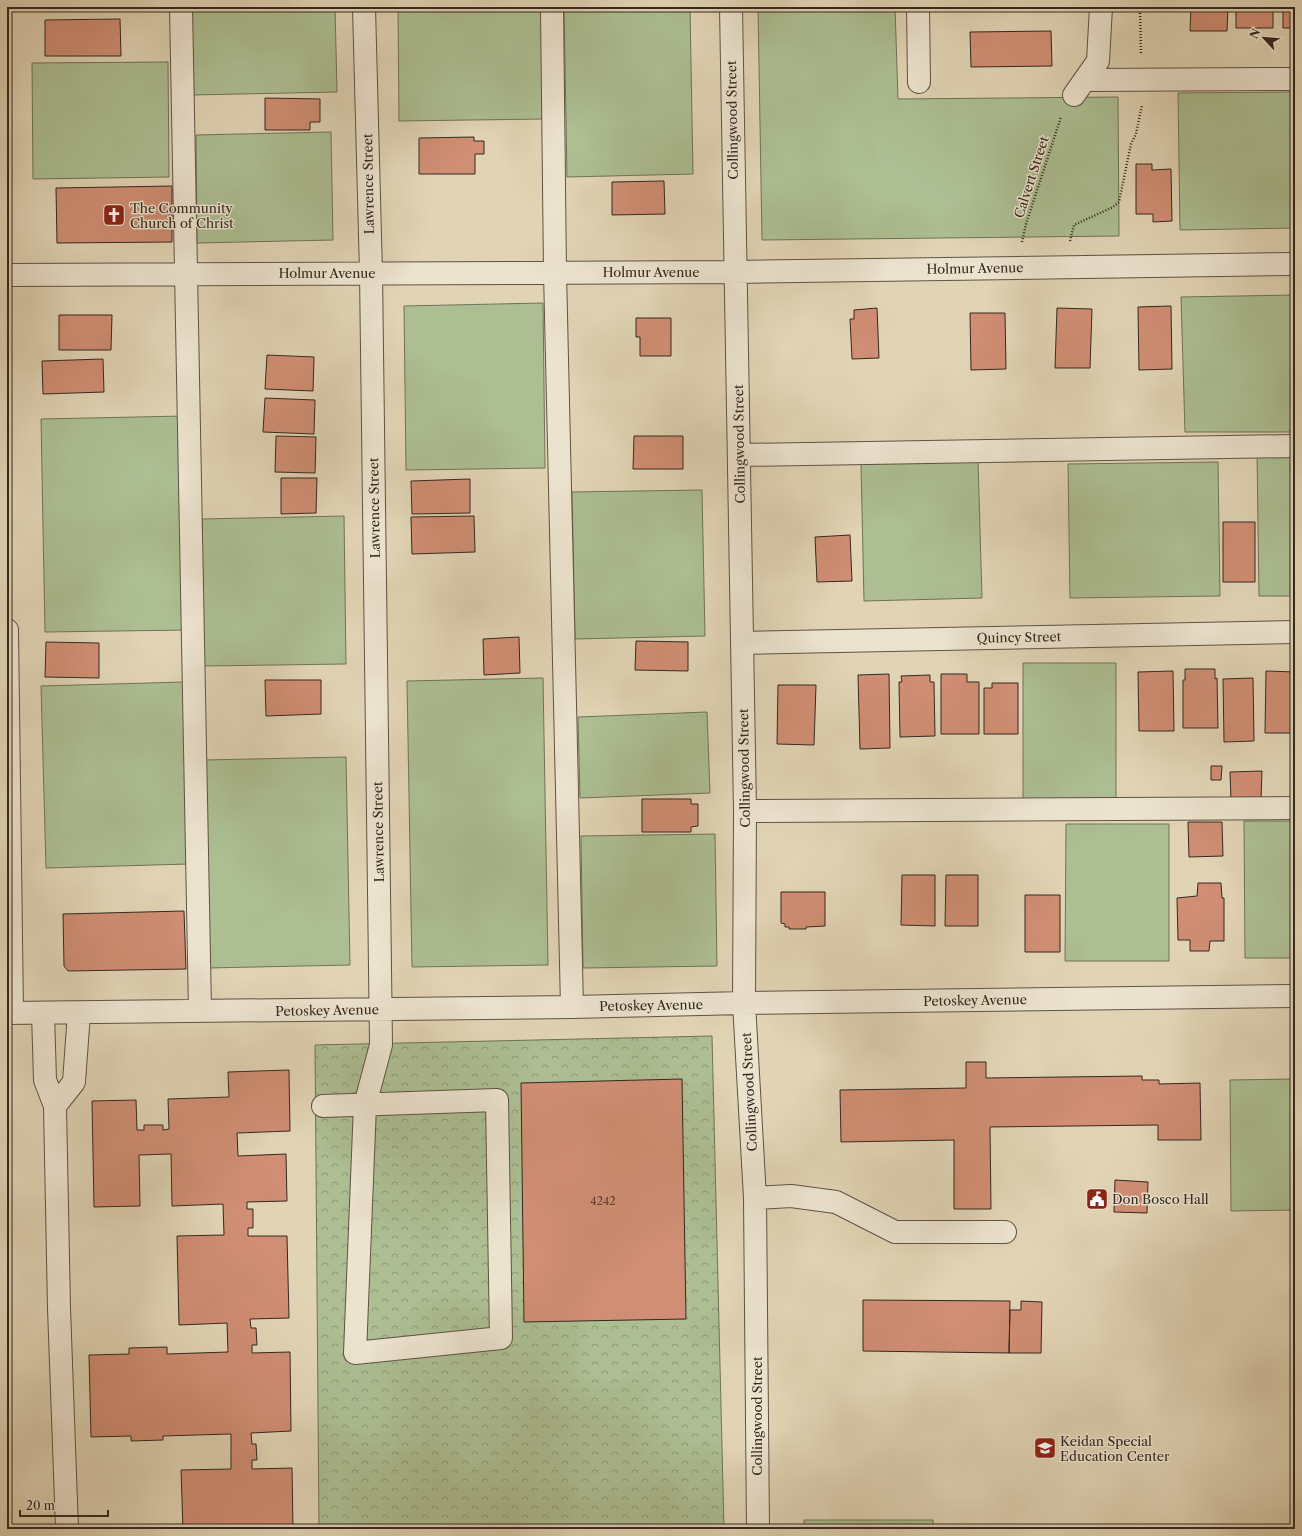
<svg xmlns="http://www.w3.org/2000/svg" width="1302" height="1536" font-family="'Libre Caslon Text',serif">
<defs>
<pattern id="forest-crowns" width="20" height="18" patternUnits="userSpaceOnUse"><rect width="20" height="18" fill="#acbe92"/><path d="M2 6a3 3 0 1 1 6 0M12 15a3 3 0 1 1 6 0" fill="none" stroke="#8d9a77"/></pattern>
</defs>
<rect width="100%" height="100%" fill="#e1d4b5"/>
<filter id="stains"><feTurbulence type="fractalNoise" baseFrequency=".005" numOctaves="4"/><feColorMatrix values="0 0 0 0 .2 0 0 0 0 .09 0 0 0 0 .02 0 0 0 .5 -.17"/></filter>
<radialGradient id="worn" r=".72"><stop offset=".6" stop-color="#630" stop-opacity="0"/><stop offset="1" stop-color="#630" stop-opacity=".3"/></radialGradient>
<path fill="#acbe92" stroke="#707358" d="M191,7H335L337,92L193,95Z
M398,7H542L543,119L399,121Z
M564,7H690L693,174L567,177Z
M758,7H895L898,99L1118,97L1119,236L762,240Z
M168,62L169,177L33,179L32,63Z
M1295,92V228L1180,230L1178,93Z
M331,132L333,240L197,243L196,135Z
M1295,295V432H1185L1181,297Z
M543,303L545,468L406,470L404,306Z
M184,416L188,630L45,632L41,419Z
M1257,454H1295V596H1259Z
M978,460L982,598L864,601L861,464Z
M1218,462L1220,596L1070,598L1068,464Z
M702,490L705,636L575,639L572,492Z
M344,516L346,664L204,666L202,519Z
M1023,663H1116V798L1023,799Z
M543,678L548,965L412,967L407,681Z
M184,682L189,864L46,868L41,686Z
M707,712L710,793L580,798L578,717Z
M346,757L350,965L208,968L204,760Z
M1244,821H1295V958H1245Z
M1066,824H1169V961H1065Z
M715,834L717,966L583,968L581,836Z
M1295,1079V1210L1231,1211L1230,1080Z"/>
<path fill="url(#forest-crowns)" stroke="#707358" d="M712,1036L724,1529H319L315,1045Z
M804,1520H933V1529H804Z"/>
<path fill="#d08e74" stroke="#34281f" d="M1191,7H1228L1227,31H1190Z
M1236,7H1273V28H1236Z
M1283,7H1295V28H1283Z
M120,19L121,56H45V20Z
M1051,31L1052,66L971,67L970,32Z
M265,98L320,99V122H310V130H265Z
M474,137V141H484V154H475V174H419V138Z
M1136,164H1152V170L1171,169L1172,221L1153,222V214H1136Z
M664,181L665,214L612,215V182Z
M172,186V242L57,243L56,188Z
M1171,306L1172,369L1139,370L1138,307Z
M877,308L879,358L852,359L850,319H854V310Z
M1057,308L1092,309L1090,368H1055Z
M970,313H1005L1006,369L971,370Z
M59,315H112L111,350H59Z
M636,318H671V356H640V337H636Z
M267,355L314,357L313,391L265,389Z
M103,359L104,392L43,394L42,361Z
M265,398L315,400L314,434L263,432Z
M276,436L316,437L315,473L275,472Z
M634,436H683V469H633Z
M281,478H317L316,513L281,514Z
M470,479V513L412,514L411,481Z
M474,516L475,552L412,554L411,517Z
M1223,522H1255V582H1223Z
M850,535L852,581L817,582L815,537Z
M519,637L520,673L484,675L483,639Z
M636,641L688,642V671L635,670Z
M46,642L99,643V678L45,677Z
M1185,669H1215V679L1217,678L1218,728H1183V680H1185Z
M1173,671L1174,731H1139L1138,672Z
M1266,671L1295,672L1294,733H1265Z
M889,674L890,748L860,749L858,675Z
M941,674H967V682H979V734H941Z
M930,675V682H934L935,736L900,737L899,682H902L901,676Z
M1253,678L1254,741L1224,742L1223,679Z
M265,680H321V714L266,716Z
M992,683H1018V734H984V688H992Z
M778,685H816L814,745L777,744Z
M1211,766H1222L1221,780H1211Z
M1262,771L1261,799L1231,800L1230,772Z
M642,799H691V804H698V826L691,827V832H642Z
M1188,822H1222L1223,856L1189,857Z
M902,875H935V926L901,925Z
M946,875H978V926H945Z
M1198,883H1221L1222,898H1224V941H1210L1209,951H1190V940H1178L1177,898L1197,896Z
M781,892H825V926L806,927V929H789V927H785V924L781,923Z
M1025,895H1060V952H1025Z
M184,911L186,969L68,971L64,966L63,914Z
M966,1062H986V1078L1142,1076V1080H1159V1084L1200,1083L1201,1140H1158V1125L990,1127L991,1209H954V1140L841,1142L840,1090L966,1088Z
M289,1070L290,1131L237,1133L238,1156L286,1154L287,1201L247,1202V1209H253V1228H248V1236H287L289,1318L250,1319L251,1328H256L257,1345H252V1353L290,1352L291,1431L251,1433L252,1444H256L257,1460H252V1469L292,1468L293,1529H183L181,1470L231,1469V1434L163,1436V1440L131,1441V1436L91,1437L89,1355L129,1354V1348L167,1347V1354L228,1352L227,1323L179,1325L177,1236L224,1235L223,1204L172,1206L171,1154L139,1155L140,1206L94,1207L92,1101L136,1100L137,1130H144V1125H163V1130L169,1129L168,1099L229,1097L228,1072Z
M682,1079L686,1319L524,1322L521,1083Z
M1115,1180L1148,1182L1147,1213L1114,1212Z
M863,1300L1010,1301L1009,1353L863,1351Z
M1021,1301L1042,1302L1041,1353H1009L1010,1310H1021Z"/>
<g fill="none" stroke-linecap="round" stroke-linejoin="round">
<g stroke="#5f5344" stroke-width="24">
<path id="minor" d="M181,7L200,1011
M552,7L555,272L572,1007
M731,7L745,811L744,1003L755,1198L758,1529
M918,7L919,82
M1085,80L1295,79
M1074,95L1098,61L1101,7
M7,275L735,272L1295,264
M739,455L1295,446
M7,630L12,1013
M742,643L1295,632
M745,811L1295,808
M7,1013L572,1007L744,1003L1295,996
M43,1013L45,1080L55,1106L59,1308L67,1529
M55,1106L74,1082L79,1013
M323,1106L497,1100L501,1338L355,1353L365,1105L381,1045L371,273L364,7
M755,1198L791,1196L836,1202L895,1232H1005"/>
</g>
<path stroke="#34281f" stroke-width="2.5" stroke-dasharray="1 2" stroke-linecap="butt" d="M1140,7L1141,54
M1070,241L1074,225L1113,207L1119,202L1131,144L1136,134L1142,105
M1022,242L1026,224L1061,117"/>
<use href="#minor" stroke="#ece3cf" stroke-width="22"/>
</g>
<defs>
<g id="church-square" transform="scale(1.15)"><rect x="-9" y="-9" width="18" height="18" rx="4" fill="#8f2418" stroke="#ece3cf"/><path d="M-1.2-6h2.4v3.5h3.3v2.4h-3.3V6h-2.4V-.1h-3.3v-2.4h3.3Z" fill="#fff"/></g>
<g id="civic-square" transform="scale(1.15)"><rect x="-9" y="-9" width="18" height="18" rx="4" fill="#8f2418" stroke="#ece3cf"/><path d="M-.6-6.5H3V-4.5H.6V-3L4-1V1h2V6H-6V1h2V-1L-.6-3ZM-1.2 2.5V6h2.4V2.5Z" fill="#fff"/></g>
<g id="school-square" transform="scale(1.15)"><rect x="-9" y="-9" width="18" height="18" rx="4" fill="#8f2418" stroke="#ece3cf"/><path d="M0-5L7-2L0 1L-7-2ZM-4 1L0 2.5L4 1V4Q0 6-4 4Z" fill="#fff"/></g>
</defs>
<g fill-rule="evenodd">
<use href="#church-square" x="114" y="215"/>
<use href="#civic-square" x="1097" y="1199"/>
<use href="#school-square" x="1045" y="1448"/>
</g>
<g text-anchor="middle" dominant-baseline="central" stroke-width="3" stroke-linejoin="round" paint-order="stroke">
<g font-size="11" fill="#5b4234">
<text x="603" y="1201">4242</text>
</g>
<g font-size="13" fill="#34281f" stroke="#ece3cf">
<text transform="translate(732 120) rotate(-91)">Collingwood Street</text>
<text transform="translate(1031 177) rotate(-72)">Calvert Street</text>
<text transform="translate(368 184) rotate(-91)">Lawrence Street</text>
<text transform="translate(975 268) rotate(-1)">Holmur Avenue</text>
<text x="651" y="272">Holmur Avenue</text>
<text x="327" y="273">Holmur Avenue</text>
<text transform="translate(739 444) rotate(-91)">Collingwood Street</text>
<text transform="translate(374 508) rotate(-91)">Lawrence Street</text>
<text transform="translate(1019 637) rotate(-1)">Quincy Street</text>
<text transform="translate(744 768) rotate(-91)">Collingwood Street</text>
<text transform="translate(378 832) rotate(-91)">Lawrence Street</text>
<text transform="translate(975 1000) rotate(-1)">Petoskey Avenue</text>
<text transform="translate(651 1005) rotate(-1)">Petoskey Avenue</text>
<text transform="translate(327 1010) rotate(-1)">Petoskey Avenue</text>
<text transform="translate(749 1092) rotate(-93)">Collingwood Street</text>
<text transform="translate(757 1416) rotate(-90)">Collingwood Street</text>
</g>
<g font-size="13" fill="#34281f" stroke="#ece3cf" text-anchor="start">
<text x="130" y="208">The Community<tspan x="130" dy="15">Church of Christ</tspan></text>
<text x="1112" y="1199">Don Bosco Hall</text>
<text x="1060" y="1441">Keidan Special<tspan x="1060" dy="15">Education Center</tspan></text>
</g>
</g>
<rect width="1302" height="1536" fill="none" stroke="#e1d4b5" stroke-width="24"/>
<rect x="8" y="8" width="1286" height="1520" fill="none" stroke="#34281f" stroke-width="2"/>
<rect x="12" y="12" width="1278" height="1512" fill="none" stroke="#34281f"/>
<g transform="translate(1264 38) rotate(296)" stroke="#ece3cf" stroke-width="3" paint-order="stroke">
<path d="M0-3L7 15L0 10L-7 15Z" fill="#34281f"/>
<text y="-6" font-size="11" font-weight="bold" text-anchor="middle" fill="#34281f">N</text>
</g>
<path d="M20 1510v6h88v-6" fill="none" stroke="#34281f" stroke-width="2"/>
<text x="26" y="1510" font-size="12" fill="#34281f" stroke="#ece3cf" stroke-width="3" paint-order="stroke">20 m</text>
<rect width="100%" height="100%" filter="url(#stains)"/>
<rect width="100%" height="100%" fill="url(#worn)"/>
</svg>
